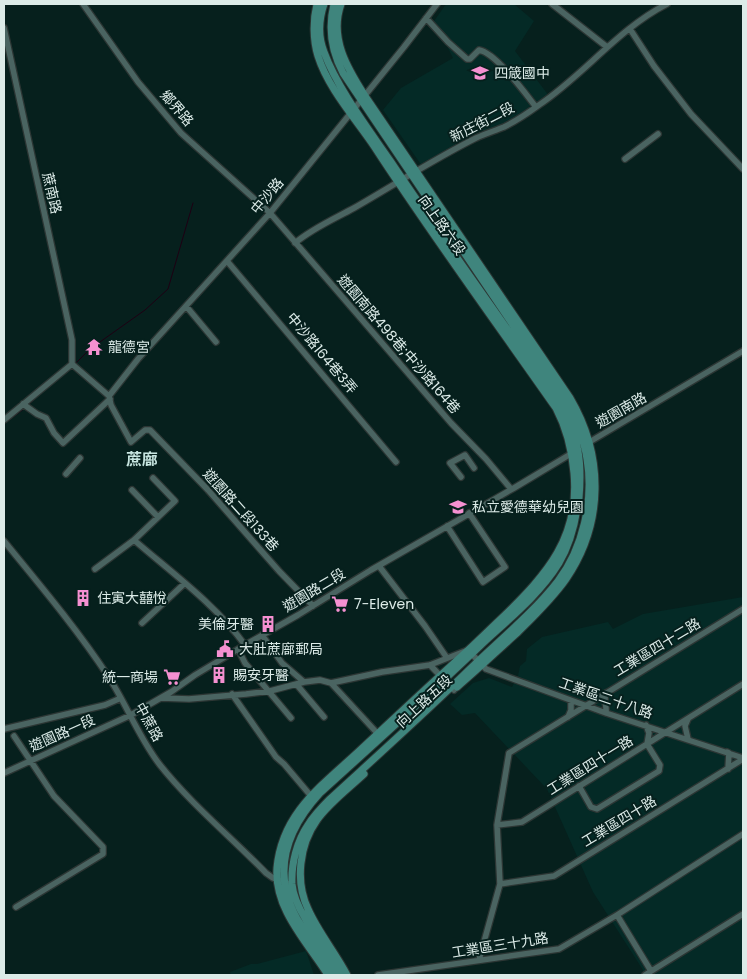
<svg xmlns="http://www.w3.org/2000/svg" width="747" height="979" font-family="Poppins,'Noto Sans TC',sans-serif">
<rect width="100%" height="100%" fill="#06201d"/>
<path fill="#042a26" d="M446,4H514L534,21L515,51L549,96L506,125L422,166L383,110L401,88L453,58L444,40L432,24Z
M743,597V975H643V970L593,892L547,789L475,713L462,715L450,704L473,683L489,678L512,687L518,676L520,666L526,661L527,649L542,637L608,622L613,629L643,614Z
M306,951L314,975H231L230,972L251,964H257Z"/>
<g fill="none" stroke-linecap="round" stroke-linejoin="round">
<path stroke="#1d0013" stroke-width="1" d="M75,364L90,349L145,310L168,289L193,203
M28,405L49,386
M4,424L25,408"/>
<g stroke="#2c3634" stroke-width="8">
<path id="minor" d="M83,4L138,82L181,133L270,213L451,423L486,459L511,489
M552,4L607,47
M426,18L448,42L467,59H470L479,50C496,53 525,93 536,107
M4,28L72,340V364
M630,29L654,66L691,114L743,169
M625,159L658,134
M295,243C313,228 334,219 354,208C394,185 434,159 476,138C485,134 494,131 504,127C516,121 528,113 539,105C584,75 618,29 667,4
M227,261L396,462
M186,306L216,342
M72,364L109,396
M109,396L138,359L270,213L404,47L437,4
M109,396L111,405L131,442L145,430H150L208,490L279,571L313,606
M23,404L37,414L46,418L54,433L63,443L110,399
M4,420L72,364
M586,444L743,351
M66,474L80,458
M461,477L450,463L465,455L474,468
M132,490L158,517
M447,526L483,582L505,567L469,513
M134,540C172,573 215,604 245,645
M4,541C40,585 77,629 108,676C127,705 139,738 160,765C191,804 231,837 266,873L273,878L289,884
M379,566L425,626L447,658
M95,569L134,540L175,501L153,478
M142,623L185,583
M262,635L282,663L304,682
M238,649L245,663L291,718
M430,665L454,690
M331,683L378,734
M297,685L324,717
M606,693C603,700 607,705 606,713
M232,694L276,757L284,764L311,796
M161,698L189,699L246,694L270,691L304,682L320,680L331,683L382,672L430,665L468,650L486,669L606,713L743,758
M568,717L571,710V701
M688,719L685,726L688,739
M4,729L105,705L121,698
M14,736L54,796L103,847V854L16,907
M727,752L729,753L728,769
M4,773L131,715L171,692L195,675L245,645L298,615L371,570L514,488L574,452
M579,786L591,807L597,809L659,771L660,765L647,744L649,733L646,725
M497,825L522,822L743,684
M500,884L554,876L743,759
M479,960L500,884L497,825L509,753L743,609
M651,971L617,915L743,834
M378,975L559,949L617,915
M645,975L743,914"/>
</g>
<g stroke="#2c3634" stroke-width="9">
<path id="major" d="M317,4C313,20 313,40 318,56C328,88 355,118 374,146C432,235 495,321 556,408C567,429 572,449 574,473C580,537 547,574 504,616C487,632 471,648 454,663C421,693 389,723 357,753C320,787 282,814 277,868C274,909 308,943 328,975
M324,4C319,19 318,37 324,52C337,88 369,130 391,162C446,244 504,324 561,405C579,437 582,463 579,498
M334,4C328,28 332,52 343,73L565,402C575,420 584,438 587,459C594,500 583,548 558,581C534,612 500,640 472,667C426,712 378,755 330,799C322,807 314,815 308,825C297,841 291,864 292,884C293,896 300,910 306,920C317,939 332,955 341,975
M341,4C329,38 347,68 365,96L570,398C604,456 604,523 566,579C552,599 534,616 517,633C497,651 478,669 457,687
M334,975C328,966 324,957 318,949C309,937 300,926 294,913C272,868 288,828 320,793C375,743 430,694 483,643C509,619 540,594 559,563C569,546 574,528 577,509
M347,975C335,952 318,932 308,909C295,882 299,845 317,820C329,803 348,789 364,774"/>
</g>
<use href="#minor" stroke="#4a6461" stroke-width="5.5"/>
<use href="#major" stroke="#3f857d" stroke-width="7"/>
</g>
<defs>
<g id="school-bare" transform="scale(1.35)"><path d="M0-5L7-2L0 1L-7-2ZM-4 1L0 2.5L4 1V4Q0 6-4 4Z" fill="#f590d1" stroke="#06201d" stroke-width="2.5" paint-order="stroke"/></g>
<g id="temple-bare" transform="scale(1.35)"><path d="M0-6L5-2H3V0L6.5 2.5H4V6H1.5V3h-3V6H-4V2.5H-6.5L-3 0V-2H-5Z" fill="#f590d1" stroke="#06201d" stroke-width="2.5" paint-order="stroke"/></g>
<g id="building-bare" transform="scale(1.35)"><path d="M-4-6H4V6H1V3H-1V6H-4ZM-2.5-4.3h1.7v1.8h-1.7ZM.8-4.3h1.7v1.8H.8ZM-2.5-1h1.7V.8h-1.7ZM.8-1h1.7V.8H.8Z" fill="#f590d1" stroke="#06201d" stroke-width="2.5" paint-order="stroke"/></g>
<g id="supermarket-bare" transform="scale(1.35)"><path d="M-6-5.5h2.5l.6 2H6L4.5 2H-2.5L-4.4-4H-6ZM-1.5 3.2a1.3 1.3 0 1 0 .1 0ZM3 3.2a1.3 1.3 0 1 0 .1 0Z" fill="#f590d1" stroke="#06201d" stroke-width="2.5" paint-order="stroke"/></g>
<g id="civic-bare" transform="scale(1.35)"><path d="M-.6-6.5H3V-4.5H.6V-3L4-1V1h2V6H-6V1h2V-1L-.6-3ZM-1.2 2.5V6h2.4V2.5Z" fill="#f590d1" stroke="#06201d" stroke-width="2.5" paint-order="stroke"/></g>
</defs>
<g fill-rule="evenodd">
<use href="#school-bare" x="480" y="73"/>
<use href="#temple-bare" x="94" y="347"/>
<use href="#school-bare" x="458" y="507"/>
<use href="#building-bare" x="83" y="598"/>
<use href="#supermarket-bare" x="340" y="604"/>
<use href="#building-bare" x="268" y="624"/>
<use href="#civic-bare" x="225" y="649"/>
<use href="#building-bare" x="219" y="675"/>
<use href="#supermarket-bare" x="172" y="677"/>
</g>
<g text-anchor="middle" dominant-baseline="central" stroke-width="4" stroke-linejoin="round" paint-order="stroke">
<g font-size="14" fill="#dcebe8" stroke="#06201d" text-anchor="start">
<text x="494" y="73">四箴國中</text>
<text x="108" y="347">龍德宮</text>
<text x="472" y="507">私立愛德華幼兒園</text>
<text x="97" y="598">住寅大囍悅</text>
<text x="354" y="604">7-Eleven</text>
<text x="254" y="624" text-anchor="end">美倫牙醫</text>
<text x="239" y="649">大肚蔗廍郵局</text>
<text x="233" y="675">賜安牙醫</text>
<text x="158" y="677" text-anchor="end">統一商場</text>
</g>
<g font-size="14" fill="#dcebe8" stroke="#06201d">
<text transform="translate(177 108) rotate(49)">鄉界路</text>
<text transform="translate(482 122) rotate(-27)">新庄街二段</text>
<text transform="translate(52 193) rotate(77)">蔗南路</text>
<text transform="translate(267 196) rotate(-50)">中沙路</text>
<text transform="translate(442 225) rotate(55)">向上路六段</text>
<text transform="translate(399 344) rotate(49)">遊園南路498巷;中沙路164巷</text>
<text transform="translate(322 353) rotate(50)">中沙路164巷3弄</text>
<text transform="translate(621 410) rotate(-30)">遊園南路</text>
<text transform="translate(241 510) rotate(48)">遊園路二段133巷</text>
<text transform="translate(314 590) rotate(-31)">遊園路二段</text>
<text transform="translate(657 647) rotate(-31)">工業區四十二路</text>
<text transform="translate(606 698) rotate(19)">工業區二十八路</text>
<text transform="translate(424 701) rotate(-43)">向上路五段</text>
<text transform="translate(149 722) rotate(61)">中蔗路</text>
<text transform="translate(62 733) rotate(-24)">遊園路一段</text>
<text transform="translate(590 765) rotate(-32)">工業區四十一路</text>
<text transform="translate(619 821) rotate(-31)">工業區四十路</text>
<text transform="translate(500 945) rotate(-9)">工業區三十九路</text>
</g>
<g font-size="16" font-weight="bold" fill="#c7e5e0" stroke="#06201d">
<text x="142" y="459">蔗廍</text>
</g>
</g>
<rect width="747" height="979" fill="none" stroke="#dcebe8" stroke-width="10"/>
</svg>
